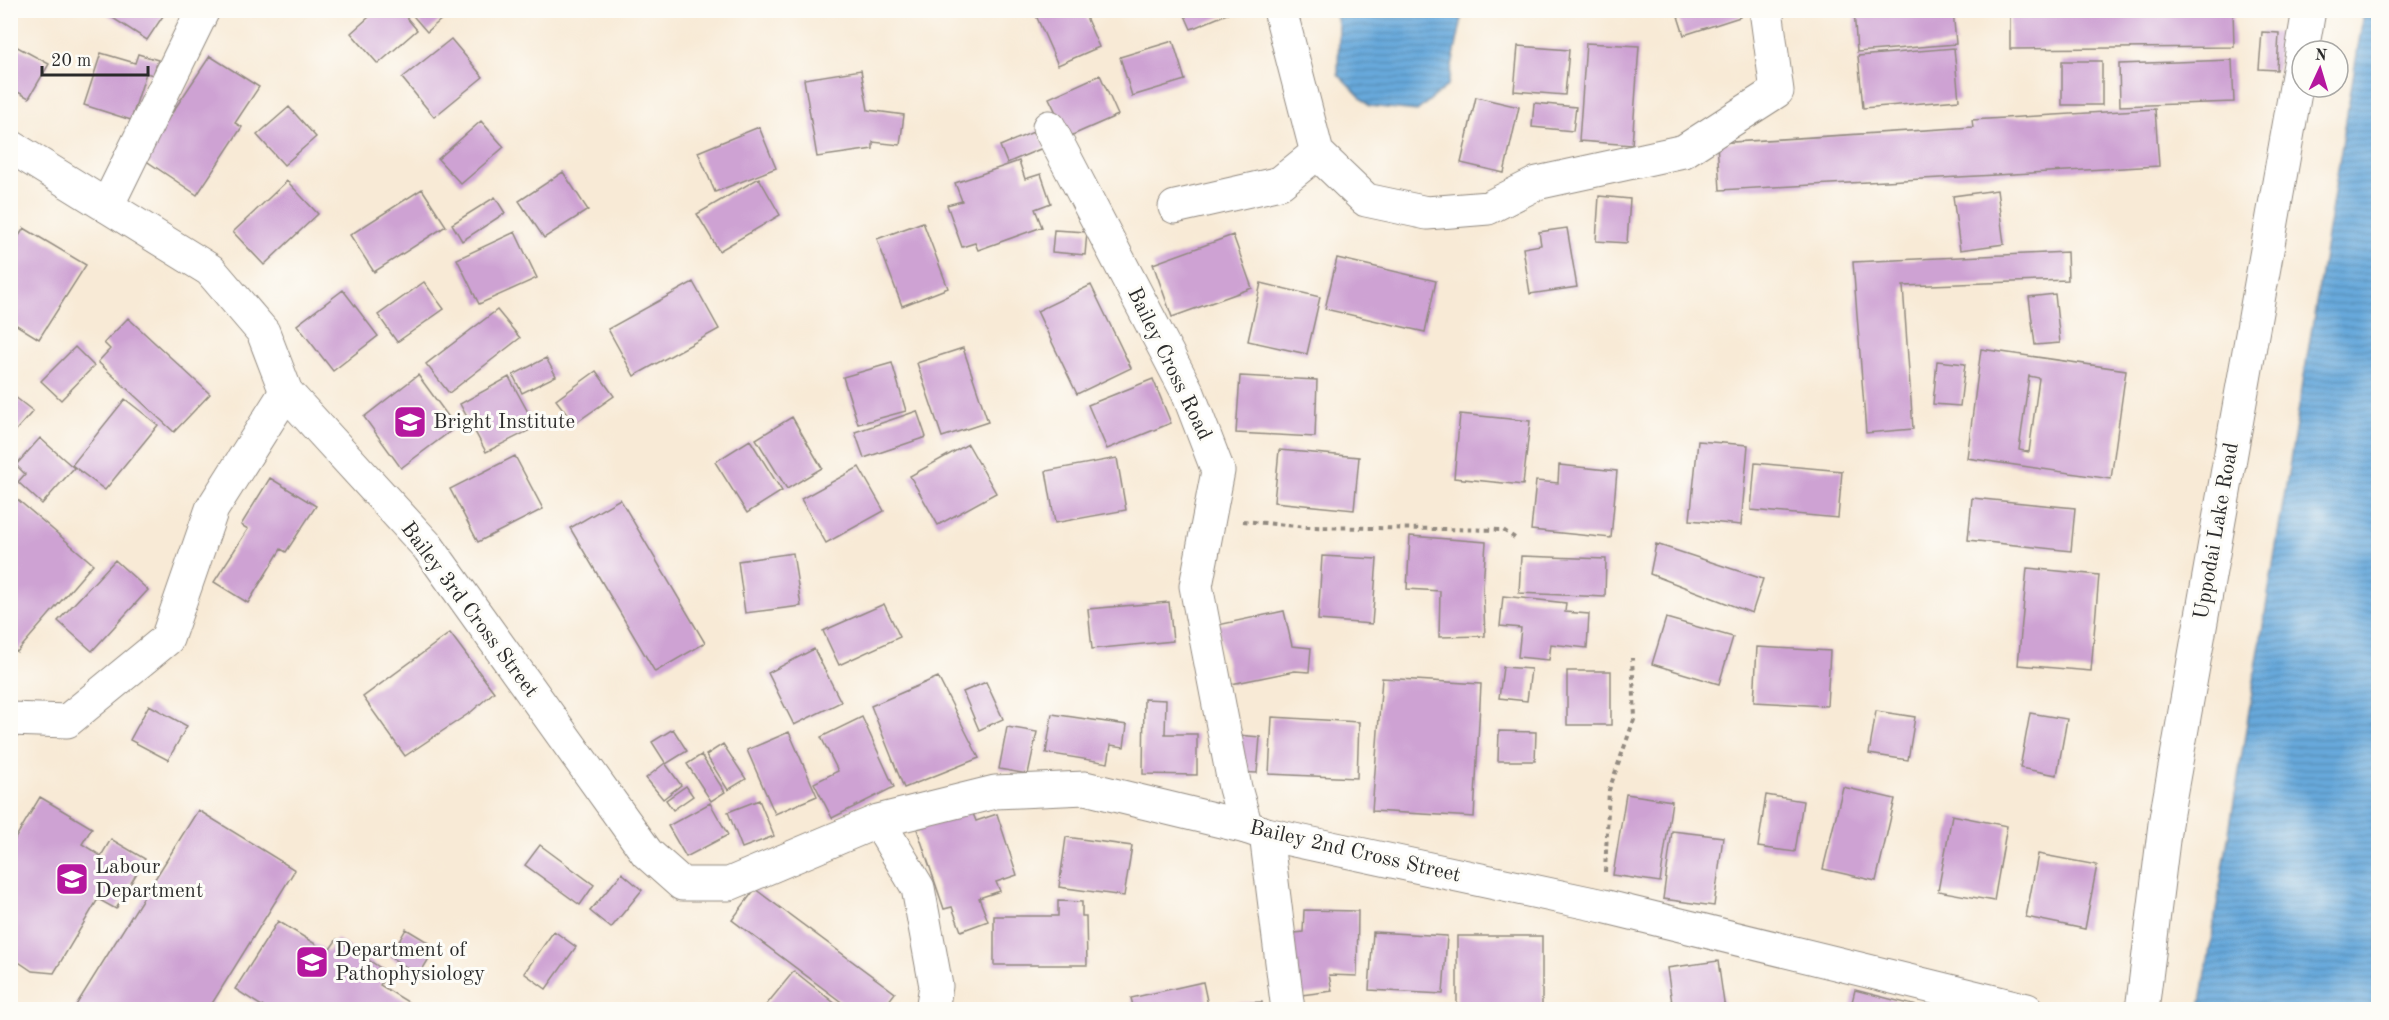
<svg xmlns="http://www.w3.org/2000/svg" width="2389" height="1020" font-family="'Old Standard TT',serif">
<defs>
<pattern id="water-rules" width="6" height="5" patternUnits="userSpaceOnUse" patternTransform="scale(1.5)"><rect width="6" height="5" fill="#67a9db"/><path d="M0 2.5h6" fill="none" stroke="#558ab2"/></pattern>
</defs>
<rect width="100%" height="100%" fill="#fdfcf7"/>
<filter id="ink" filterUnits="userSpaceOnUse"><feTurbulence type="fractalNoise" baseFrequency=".0167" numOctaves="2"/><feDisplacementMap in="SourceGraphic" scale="12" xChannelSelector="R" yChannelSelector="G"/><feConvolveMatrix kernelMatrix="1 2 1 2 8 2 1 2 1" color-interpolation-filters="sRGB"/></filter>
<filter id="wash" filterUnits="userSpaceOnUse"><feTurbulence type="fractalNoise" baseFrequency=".008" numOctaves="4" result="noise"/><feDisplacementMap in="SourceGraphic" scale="24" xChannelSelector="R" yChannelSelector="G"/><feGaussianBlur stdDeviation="1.35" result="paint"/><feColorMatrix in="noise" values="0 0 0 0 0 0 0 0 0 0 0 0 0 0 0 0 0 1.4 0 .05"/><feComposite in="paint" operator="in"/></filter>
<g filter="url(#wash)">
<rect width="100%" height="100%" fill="#f8ead6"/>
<path fill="url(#water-rules)" stroke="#496a83" stroke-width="1.5" d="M1335,11H1461V23L1448,85L1417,111L1369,106L1338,74L1339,28Z
M2364,11H2378V1009H2200Z"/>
<g id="blocks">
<path fill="#cea2d3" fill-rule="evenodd" d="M111,10H167L147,40L108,15Z
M377,10H400L417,30L378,64L351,33Z
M408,10H452L427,32Z
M1083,10L1099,47L1058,65L1034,11Z
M1676,10H1738L1740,17L1684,35Z
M1854,10H1953L1956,44L1857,52Z
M2010,10H2233L2234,47L2010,49Z
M1183,11H1234L1191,29Z
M2262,32L2279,33L2277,70L2259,69Z
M451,39L483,77L434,117L402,78Z
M1173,41L1185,80L1132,96L1120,57Z
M10,43L49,64L29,98L10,88Z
M1586,43L1639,46L1632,145L1579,141Z
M1518,46L1569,50L1565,95L1514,91Z
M1954,48L1959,100L1863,108L1858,56Z
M101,53L135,63L138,54L158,60L153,75L146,73L131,120L84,105Z
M210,56L259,87L235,123L242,127L197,195L142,158Z
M2232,60L2234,102L2120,106L2119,64Z
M2062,61H2102V105H2062Z
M861,70L868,110L904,115L900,145L873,142V149L817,157L804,79Z
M1100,75L1118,115L1068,137L1049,98Z
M1476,97L1519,107L1504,173L1461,163Z
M1534,103L1576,107L1573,131L1532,127Z
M289,107L316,137L284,165L257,135Z
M2155,109L2159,166L1720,190L1717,143L1973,127L1972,120Z
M481,121L504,147L461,184L438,159Z
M759,127L776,168L715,192L698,152Z
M1038,130L1045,147L1007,163L1000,146Z
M1019,161L1025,179L1041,174L1051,203L1035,209L1042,227L978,250L975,243L962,247L947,205L962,201L955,183Z
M563,172L588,210L544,238L519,201Z
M759,178L780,215L719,251L697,214Z
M287,181L318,214L264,265L233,232Z
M422,189L446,226L374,272L350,235Z
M1997,190L2004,244L1960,250L1953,196Z
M1599,196L1630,199L1627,243L1596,241Z
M495,197L505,213L462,241L452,224Z
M923,222L948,288L902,306L877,239Z
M24,228L86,265L39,339L10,321V250Z
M1567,228L1577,287L1530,294L1523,248L1541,245L1539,232Z
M1054,230L1087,232L1085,255L1052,252Z
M515,232L537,278L479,304L457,259Z
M1233,235L1252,288L1172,317L1153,264Z
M2067,252L2068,280L1903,286L1913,429L1866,433L1853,262Z
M1337,258L1436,281L1425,332L1325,309Z
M424,282L444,309L397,342L378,315Z
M693,282L719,329L634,376L608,329Z
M1261,283L1320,297L1307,354L1248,341Z
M1091,285L1131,368L1077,394L1037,311Z
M343,290L378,336L333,371L297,325Z
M2055,294L2060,343L2035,345L2029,297Z
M497,310L520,338L449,393L426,364Z
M128,318L210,394L174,432L98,362L110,349L104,343Z
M75,347L94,366L61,400L41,381Z
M963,348L988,422L942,437L917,363Z
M1981,349L2126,370L2111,479L1967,458ZM2029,376L2039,378L2029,452L2019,450Z
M546,358L556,376L522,393L513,375Z
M1937,361L1965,364L1960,406L1933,404Z
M892,363L906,411L858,424L843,377Z
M596,371L614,396L574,424L556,400Z
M418,375L456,427L401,468L364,417Z
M1240,376L1317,380L1315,437L1236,433Z
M509,377L536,427L486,452L460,404Z
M1153,379L1171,423L1107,449L1088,405Z
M10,393L33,411L10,437Z
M125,399L158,425L105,490L72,465Z
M917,411L926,437L864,458L855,432Z
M1460,414L1530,421L1523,485L1454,478Z
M792,417L822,468L787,489L756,439Z
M40,438L74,468L42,504L18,482L25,474L16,465Z
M750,440L782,491L747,513L715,462Z
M1698,441L1748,445L1741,525L1690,520Z
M968,444L996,493L938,525L910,476Z
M1279,450L1359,457L1354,510L1274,502Z
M515,456L543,509L478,542L450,489Z
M1117,458L1126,510L1055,523L1046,471Z
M1755,463L1842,471L1838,518L1751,510Z
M1559,465L1617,471L1611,538L1531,530L1536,481L1558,483Z
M859,467L884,511L826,543L801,499Z
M270,478L316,506L286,552L281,549L248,603L214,582L248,529L241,525Z
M10,493L93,564L17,652L10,646Z
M1972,498L2075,508L2071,551L1968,540Z
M620,499L705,643L655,672L570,528Z
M1410,536L1486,542L1483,587L1485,636L1439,637L1440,591L1407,589Z
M1656,544L1763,579L1752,613L1650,574Z
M793,553L801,606L745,613L738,561Z
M1322,556L1377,559L1372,624L1318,620Z
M1521,556L1606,559L1605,597L1519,593Z
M115,560L148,590L92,651L58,621Z
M2027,568L2099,575L2091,671L2018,665Z
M1503,596L1566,603L1565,612L1589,614L1587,648L1551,644L1549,660L1518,657L1521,628L1500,626Z
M1169,602L1173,641L1092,649L1088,609Z
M884,604L900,637L839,665L823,631Z
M1284,611L1292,646L1311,648L1309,672L1295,671L1231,684L1218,625Z
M1666,618L1733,637L1719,684L1652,664Z
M450,633L494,692L471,712L405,756L363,697Z
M1757,647L1830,651L1827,706L1754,702Z
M814,649L841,702L794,725L768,673Z
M1503,667L1531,669L1527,701L1499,698Z
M1567,671H1611V725H1567Z
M938,677L979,758L904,788L871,706Z
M1382,678L1481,684L1474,817L1372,811Z
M986,682L1003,719L979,730L963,692Z
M1144,699L1166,700L1165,734H1197V775L1143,774Z
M149,705L187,726L168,760L130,740Z
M1876,711L1915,717L1908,760L1869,754Z
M2030,713L2067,719L2057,775L2020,768Z
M1052,714L1127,725L1124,747L1111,745L1108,763L1046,753Z
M862,717L894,787L832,818L814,783L838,771L821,737Z
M1272,717L1359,722L1357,778L1269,774Z
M1007,727L1037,732L1028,774L999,769Z
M673,729L687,751L666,764L652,742Z
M1499,731L1536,732L1535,761H1498Z
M789,732L817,796L775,814L747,750Z
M1237,735L1260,737L1257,773L1236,772Z
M723,744L746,779L728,790L706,755Z
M701,755L725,792L711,801L687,764Z
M665,763L681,785L663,799L646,778Z
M686,786L693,796L673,810L666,800Z
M1843,787L1895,799L1876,881L1823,869Z
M1626,794L1672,801L1660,882L1613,875Z
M1766,795L1803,801L1795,852L1758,847Z
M40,797L92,828L82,844L101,856L111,839L145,859L116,909L98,899L54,973L32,971L10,956V847Z
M759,800L774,836L742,848L728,812Z
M710,803L728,835L686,857L668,826Z
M198,810L295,870L208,1010H73Z
M972,811L976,821L997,814L1017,875L996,882L1000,891L979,898L988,921L961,931L952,907L944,909L917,829Z
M1952,815L2007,826L1994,901L1938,891Z
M1672,831L1723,837L1714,906L1663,899Z
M1066,837L1132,846L1124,896L1059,887Z
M540,845L594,885L580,905L525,865Z
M2038,854L2097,865L2085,929L2026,917Z
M622,873L642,890L611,928L590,911Z
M755,889L895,993L882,1010H852L732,920Z
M1058,901L1082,902V916H1086L1087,965H994V916H1058Z
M1304,910L1358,911L1357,976L1329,975L1332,991L1294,996L1286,934L1303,932Z
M278,921L328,952L337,939L388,973L380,985L421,1010H268L235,989Z
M406,929L436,947L419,975L390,957Z
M554,931L576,947L546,989L524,973Z
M1373,932L1447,936L1443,994L1369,990Z
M1457,936H1542V1010H1457Z
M1718,961L1725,1010H1673L1667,968Z
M794,971L838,1006L835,1010H762Z
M1203,982L1209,1010H1134L1131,998Z
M1855,990L1917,1006L1916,1010H1850Z
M1262,1002L1263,1010H1235V1003Z"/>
</g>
</g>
<g filter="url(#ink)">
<use href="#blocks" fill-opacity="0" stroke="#928a80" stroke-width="1.5"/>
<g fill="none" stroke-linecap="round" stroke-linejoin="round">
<g stroke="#928a80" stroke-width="35">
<path id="minor" d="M1049,127L1188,393L1218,471L1196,586L1235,788L1246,827
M1317,153L1366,200L1427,213L1488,208L1537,183L1684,151L1777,91L1766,10
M107,206L203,10
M1175,207L1280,183L1317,153L1280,10
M10,719L67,721L167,639L212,509L286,392
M1266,834L1288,1010"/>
</g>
<g stroke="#928a80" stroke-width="35">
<path id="tertiary" d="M2302,51L2309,10
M10,146L210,270L263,332L286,392L428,547L647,853L682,884H729L878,821L995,792L1085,788L1246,827L1266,834L1603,906L2027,1010
M878,821L918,888L936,986L932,1010
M2142,1010L2165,824L2302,53"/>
</g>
<path stroke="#928a80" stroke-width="4" stroke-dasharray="4.5 4.5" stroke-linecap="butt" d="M1243,521L1308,527L1503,530L1515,538
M1605,872L1609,790L1635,717L1632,658"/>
<use href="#minor" stroke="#fff" stroke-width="33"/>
<use href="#tertiary" stroke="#fff" stroke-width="33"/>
</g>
</g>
<defs>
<g id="university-square" transform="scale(1.725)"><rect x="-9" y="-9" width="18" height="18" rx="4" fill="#b5179e" stroke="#fdfcf7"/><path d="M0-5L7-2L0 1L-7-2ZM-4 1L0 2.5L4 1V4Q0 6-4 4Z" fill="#fff"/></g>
</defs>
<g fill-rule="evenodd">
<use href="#university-square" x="410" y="422"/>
<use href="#university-square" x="72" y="879"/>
<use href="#university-square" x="312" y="962"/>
</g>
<g text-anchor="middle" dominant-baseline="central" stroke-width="6" stroke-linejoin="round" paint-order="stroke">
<g font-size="21" fill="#2b2b2b" stroke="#fdfcf7">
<text transform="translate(1169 364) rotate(64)">Bailey Cross Road</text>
<text transform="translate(2217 531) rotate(-80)">Uppodai Lake Road</text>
<text transform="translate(469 610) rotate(53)">Bailey 3rd Cross Street</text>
<text transform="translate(1355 852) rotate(13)">Bailey 2nd Cross Street</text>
</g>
<g font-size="21" fill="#2b2b2b" stroke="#fdfcf7" text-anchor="start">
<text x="433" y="422">Bright Institute</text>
<text x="95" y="867">Labour<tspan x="95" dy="24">Department</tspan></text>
<text x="335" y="950">Department of<tspan x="335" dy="24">Pathophysiology</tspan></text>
</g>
</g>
<rect width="2389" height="1020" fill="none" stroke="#fdfcf7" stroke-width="36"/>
<g transform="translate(2320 69) rotate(4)"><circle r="28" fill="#fdfcf7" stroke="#a9a8a5" stroke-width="1.5"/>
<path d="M0-4.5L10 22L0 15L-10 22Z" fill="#b5179e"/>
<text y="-9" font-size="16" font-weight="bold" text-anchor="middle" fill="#2b2b2b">N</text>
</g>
<path d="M42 66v9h106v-9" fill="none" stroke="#2b2b2b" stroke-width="3"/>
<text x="51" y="66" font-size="18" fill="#2b2b2b" stroke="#fdfcf7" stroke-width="4.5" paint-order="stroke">20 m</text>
</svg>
